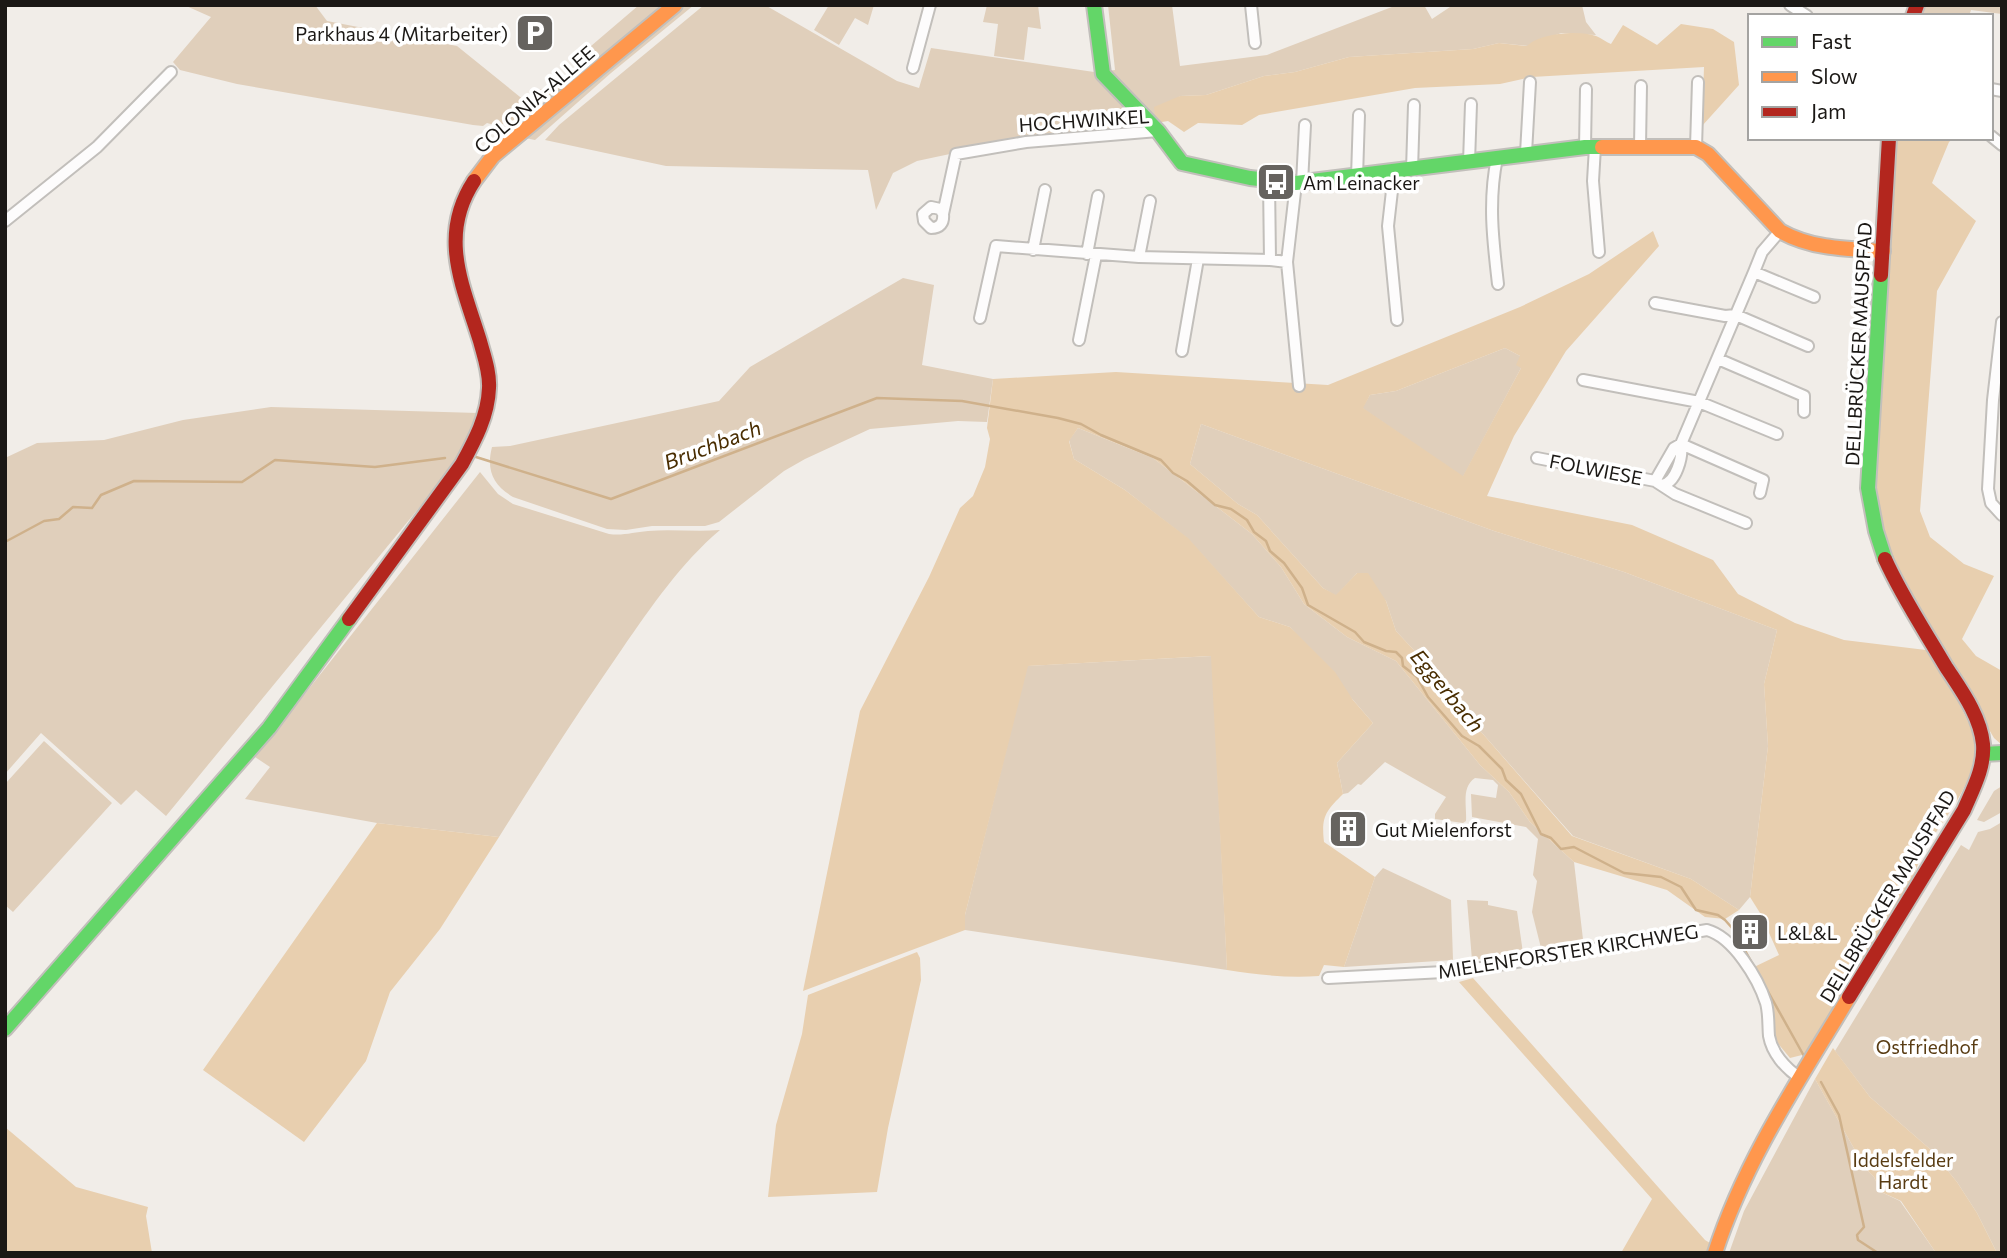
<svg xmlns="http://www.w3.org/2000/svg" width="2007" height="1258" font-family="Commissioner,sans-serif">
<rect width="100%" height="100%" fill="#f1ede8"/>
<path fill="#e0cfbb" d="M184,5H315L327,21L457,46L530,105C519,119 505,129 487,123L483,126L473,125L237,84L180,70L173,62L211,17Z
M639,5H668L551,101H542L532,92L551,86L567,77L591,46Z
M682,5H694L611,73L535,140L525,138Z
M704,5H765L897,81L919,88L931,48L1094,72L1146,124L1020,139L917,161L893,173L876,210L868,170L666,166L545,140L559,125Z
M829,5H874L868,25L855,18L839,45L814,30Z
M987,5H1038L1041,29L1028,27L1024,60L994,56L998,24L983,22Z
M1108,5H1172L1180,66L1267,55L1397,5H1424L1432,19L1453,5H1582L1586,22L1596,35L1561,33L1528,46L1499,43L1473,49L1349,57L1295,72L1264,76L1206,95L1180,96L1156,123L1107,71L1115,70Z
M1926,5H2002V14L1971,10L1969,16H1922Z
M903,278L934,285L922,365L993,379L987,422L958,421L870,429L805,459L784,471L719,522L705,526H652L626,530L607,529L513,497C493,485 486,470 492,447L510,446L719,401L750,367Z
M1505,348L1520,356L1521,368L1463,477L1362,408L1370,395L1396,391Z
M271,407L478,413L472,433L460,458L166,816L136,790L121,805L41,733L5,774V458L37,443L104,440L183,420Z
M1201,424L1494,531L1624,572L1777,630L1764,684L1768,746L1750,897L1739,910L1691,879L1573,836L1483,734L1450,706L1425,662L1396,631L1386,601L1357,573L1336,596L1323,588L1257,515L1238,504L1190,464Z
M1078,428L1153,458L1252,534L1281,567L1304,604L1347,637L1396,661L1480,765L1509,792L1530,822L1574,862L1584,948L1542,952L1532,912L1537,881L1533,875L1538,839L1526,827L1472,817L1471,794L1496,798L1498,785L1493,780L1475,778C1461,787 1467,806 1466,821L1463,823L1435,819V814L1446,797L1385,762L1361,785L1358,784L1348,793L1343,794L1337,763L1373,723L1290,627L1259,617L1187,538L1125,490L1074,459L1069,440Z
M480,472L498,494L513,504L609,534C623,536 634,532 648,531C671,529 696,532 720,530C681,563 651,607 622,649C579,711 539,773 499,837L377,823L245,799L270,767L255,757Z
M1212,656L1227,970L965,930V915L1027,666Z
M44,741L112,803L13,912L5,905V784Z
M2002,786V812L1984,822L1977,820L1994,791Z
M2002,822V1253H1997L1977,1213L1957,1182L1930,1149L1870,1097L1835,1051L1961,845L1969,850L1978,832L1990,829Z
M1383,868L1451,900L1453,960L1344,967L1375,877Z
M1467,900L1488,901V905L1517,911L1523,953L1472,960Z
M1815,1079L1865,1168L1874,1177L1881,1192L1900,1201L1936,1253H1729L1744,1211Z"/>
<path fill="#e8cfaf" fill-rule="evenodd" d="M1681,24L1713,29L1734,42L1739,85L1702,126L1704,67L1532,77L1500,84L1415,88L1259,115L1242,125L1198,123L1184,132L1168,121L1156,123L1154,107L1180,96L1206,95L1264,76L1295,72L1349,57L1473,49L1499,43L1527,46C1540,33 1579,30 1596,36C1601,38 1606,42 1611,44L1623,25L1657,45Z
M1895,138H1954L1949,142L1932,183L1976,221L1937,291L1920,511L1930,537L1964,564L1994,576L1962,639L1976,656L2002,671V745L1994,738L1907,590L1888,551L1881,530L1876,489V467Z
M1653,231L1659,246L1566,351L1514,436L1487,496L1632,525L1713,560L1738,594L1795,623L1844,640L1934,651L1974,734C1980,781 1947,812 1925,850C1917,862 1915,877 1908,889C1876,946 1842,1000 1806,1054L1790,1058L1776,1041L1773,1016L1752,968L1779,955L1760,913L1750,897L1768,746L1764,684L1777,630L1624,572L1494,531L1201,424L1190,464L1238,504L1257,515L1323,588L1336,595L1357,573H1368L1386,601L1396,631L1425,662L1450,706L1483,734L1572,836L1691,879L1739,910L1725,919L1705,917L1667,890L1574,862L1530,822L1509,792L1480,765L1396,661L1347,637L1304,604L1281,567L1252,534L1153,458L1078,428L1069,441L1074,459L1125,490L1188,538L1259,617L1290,627L1335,672L1353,700L1373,723L1337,763L1343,794C1326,811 1321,816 1324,842L1375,877L1344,967L1324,965L1319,976C1287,978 1258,975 1227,970L1211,656L1028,666L965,915V930L803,991L860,711L929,577L960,508L973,496L985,467L990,439L987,428L993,379L1116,372L1328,385L1520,307L1589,274ZM1505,348L1520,356L1516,365L1521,368L1463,476L1363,408L1370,395L1396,391Z
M377,823L499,837L440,929L390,992L366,1061L304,1142L203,1070Z
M917,952L920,958L921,980L888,1128L877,1192L768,1197L776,1125L802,1034L808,995Z
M1473,978L1705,1240L1710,1243L1708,1253H1621L1652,1199L1459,982Z
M1833,1048L1870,1097L1930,1149L1957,1182L1977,1213L1997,1253H1936L1901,1201L1881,1192L1874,1177L1865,1168L1815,1079Z
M5,1127L76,1187L148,1207L146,1216L152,1253H5Z"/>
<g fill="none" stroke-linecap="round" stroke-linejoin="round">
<path stroke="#cfb18b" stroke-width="2.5" d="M476,457L611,499L877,398L962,401L1058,418L1081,424L1101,435L1161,460L1173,473L1187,481L1215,505L1231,509L1247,520L1254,532L1266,541L1270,551L1284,563L1302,588L1308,605L1355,632L1364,642L1386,651L1396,652L1402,658L1403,666L1417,677L1428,697L1462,736L1479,746L1502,769L1506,780L1521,794L1541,834L1551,838L1561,849L1574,847L1624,873L1661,877L1681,887L1696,910L1718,915L1725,920L1733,929L1804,1056
M5,542L44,521L59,519L73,507L92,508L101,495L134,481L242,482L275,460L375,467L445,458
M1821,1082L1839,1115L1864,1227L1857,1235L1858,1240L1878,1253"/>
<g stroke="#c2bfbb" stroke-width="14">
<path id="street" d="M1251,5L1255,43
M1790,5L1807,16
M913,68L930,5
M1991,89L2002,91
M1991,136L2002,145
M1640,146L1641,86
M1585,147L1586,89
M1595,147L1593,181L1599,252
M1696,147L1698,82
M1526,153L1530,82
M1497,158C1488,201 1493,241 1498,284
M1469,162L1471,104
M1412,170L1414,105
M1394,173L1388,226L1397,320
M1357,177L1359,115
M1269,181L1270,260
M1296,183L1287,262L1299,386
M1302,183L1305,125
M943,214C944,223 940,228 931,228L924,221L923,214L931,207L940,209L943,214L956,154L1026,142L1158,131
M5,221L97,147L171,72
M1033,250L1045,190
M1087,254L1098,196
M1139,257L1150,201
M1754,272L1814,297
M1655,303L1725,316L1736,315L1808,346
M980,318L996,246L1139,257L1270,260L1287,262
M2002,322L1993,400L1988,489L1991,503L2002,515
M1079,340L1096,255
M1182,351L1198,259
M1718,359L1804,396V412
M1583,380L1699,402L1777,434
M1681,444L1763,480L1760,493
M1537,458L1655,481L1675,494L1746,523
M1655,481L1674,448L1681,444
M1662,485C1676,483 1683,457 1681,444L1754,272L1762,252L1780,231
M1328,978L1463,971L1707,930C1733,937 1758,978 1766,1003C1769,1014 1768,1025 1769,1036C1772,1053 1785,1068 1800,1078"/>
</g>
<g stroke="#c2bfbb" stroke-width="18">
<path id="fast" d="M1094,5L1103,74L1158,131L1182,163L1250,178L1296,183L1585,147H1602
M1881,275L1868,488L1876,531L1885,559
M1983,754L2002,753
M5,1029L269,728L349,619"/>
</g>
<g stroke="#c2bfbb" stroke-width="18">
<path id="slow" d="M1602,147H1696L1708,154L1780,231C1812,249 1847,249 1883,251
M474,181L493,156L675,5
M1715,1253C1745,1160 1799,1080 1849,997"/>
</g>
<g stroke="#c2bfbb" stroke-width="18">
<path id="jam" d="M1913,16L1917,5
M1881,275L1889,138
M349,619L462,464C475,440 488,416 489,388C490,372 484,356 480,341C463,286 438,236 474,181
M1849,997L1964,810C1973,789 1985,767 1983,744C1980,715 1961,690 1946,667C1925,631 1902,597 1885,559"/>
</g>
<use href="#street" stroke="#fdfcfc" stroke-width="10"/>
<use href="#fast" stroke="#63d668" stroke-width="14"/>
<use href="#slow" stroke="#ff974d" stroke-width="14"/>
<use href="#jam" stroke="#b3261e" stroke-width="14"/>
</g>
<defs>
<g id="parking-square" transform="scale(2.0125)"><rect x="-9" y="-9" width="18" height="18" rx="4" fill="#66635f" stroke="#fff"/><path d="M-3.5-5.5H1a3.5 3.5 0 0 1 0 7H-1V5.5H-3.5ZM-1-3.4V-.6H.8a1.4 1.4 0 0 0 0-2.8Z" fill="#fff"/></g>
<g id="bus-square" transform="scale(2.0125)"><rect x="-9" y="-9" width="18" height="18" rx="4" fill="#66635f" stroke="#fff"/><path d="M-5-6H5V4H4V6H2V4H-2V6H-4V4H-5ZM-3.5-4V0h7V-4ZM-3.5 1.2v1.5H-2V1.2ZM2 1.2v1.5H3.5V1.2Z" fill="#fff"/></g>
<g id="building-square" transform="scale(2.0125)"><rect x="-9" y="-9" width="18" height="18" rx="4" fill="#66635f" stroke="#fff"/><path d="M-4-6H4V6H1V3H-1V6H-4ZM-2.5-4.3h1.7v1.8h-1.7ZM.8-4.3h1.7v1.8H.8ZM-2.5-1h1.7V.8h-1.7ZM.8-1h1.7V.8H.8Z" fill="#fff"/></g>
</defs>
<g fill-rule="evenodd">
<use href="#parking-square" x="535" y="33"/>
<use href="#bus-square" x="1276" y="182"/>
<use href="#building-square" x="1348" y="829"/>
<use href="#building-square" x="1750" y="932"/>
</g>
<g text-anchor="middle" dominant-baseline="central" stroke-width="7" stroke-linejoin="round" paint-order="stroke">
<g font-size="19" fill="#1b1815" stroke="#fff" text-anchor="start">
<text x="508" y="33" text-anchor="end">Parkhaus 4 (Mitarbeiter)</text>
<text x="1303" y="182">Am Leinacker</text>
<text x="1375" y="829">Gut Mielenforst</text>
<text x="1777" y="932">L&amp;L&amp;L</text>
</g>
<g font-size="19" fill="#1b1815" stroke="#fff">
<text transform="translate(534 99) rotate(-41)">COLONIA-ALLEE</text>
<text transform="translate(1084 120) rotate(-4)">HOCHWINKEL</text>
<text transform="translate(1858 344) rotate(-87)">DELLBRÜCKER MAUSPFAD</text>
<text transform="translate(1596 469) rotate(11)">FOLWIESE</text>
<text transform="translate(1887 896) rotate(-59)">DELLBRÜCKER MAUSPFAD</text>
<text transform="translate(1568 951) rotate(-9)">MIELENFORSTER KIRCHWEG</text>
</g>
<g font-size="19" fill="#593c13" stroke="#fff">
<text x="1927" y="1046">Ostfriedhof</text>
<text x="1903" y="1159">Iddelsfelder<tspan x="1903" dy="22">Hardt</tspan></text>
</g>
<g font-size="21" font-style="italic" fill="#492d01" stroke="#fff">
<text transform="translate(712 444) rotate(-21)">Bruchbach</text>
<text transform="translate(1448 690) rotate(50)">Eggerbach</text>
</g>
</g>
<rect width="2007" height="1258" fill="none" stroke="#1b1815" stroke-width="14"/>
<rect x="1748" y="14" width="245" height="126" fill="#ffffff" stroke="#a4a3a1" stroke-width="2"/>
<rect x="1762" y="37" width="35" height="10" fill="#63d668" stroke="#a4a3a1" stroke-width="2"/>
<text x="1811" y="49" font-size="21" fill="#1b1815">Fast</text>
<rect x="1762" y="72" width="35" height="10" fill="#ff974d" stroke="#a4a3a1" stroke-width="2"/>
<text x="1811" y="84" font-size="21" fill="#1b1815">Slow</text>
<rect x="1762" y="107" width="35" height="10" fill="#b3261e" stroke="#a4a3a1" stroke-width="2"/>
<text x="1811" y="119" font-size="21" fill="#1b1815">Jam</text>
</svg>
